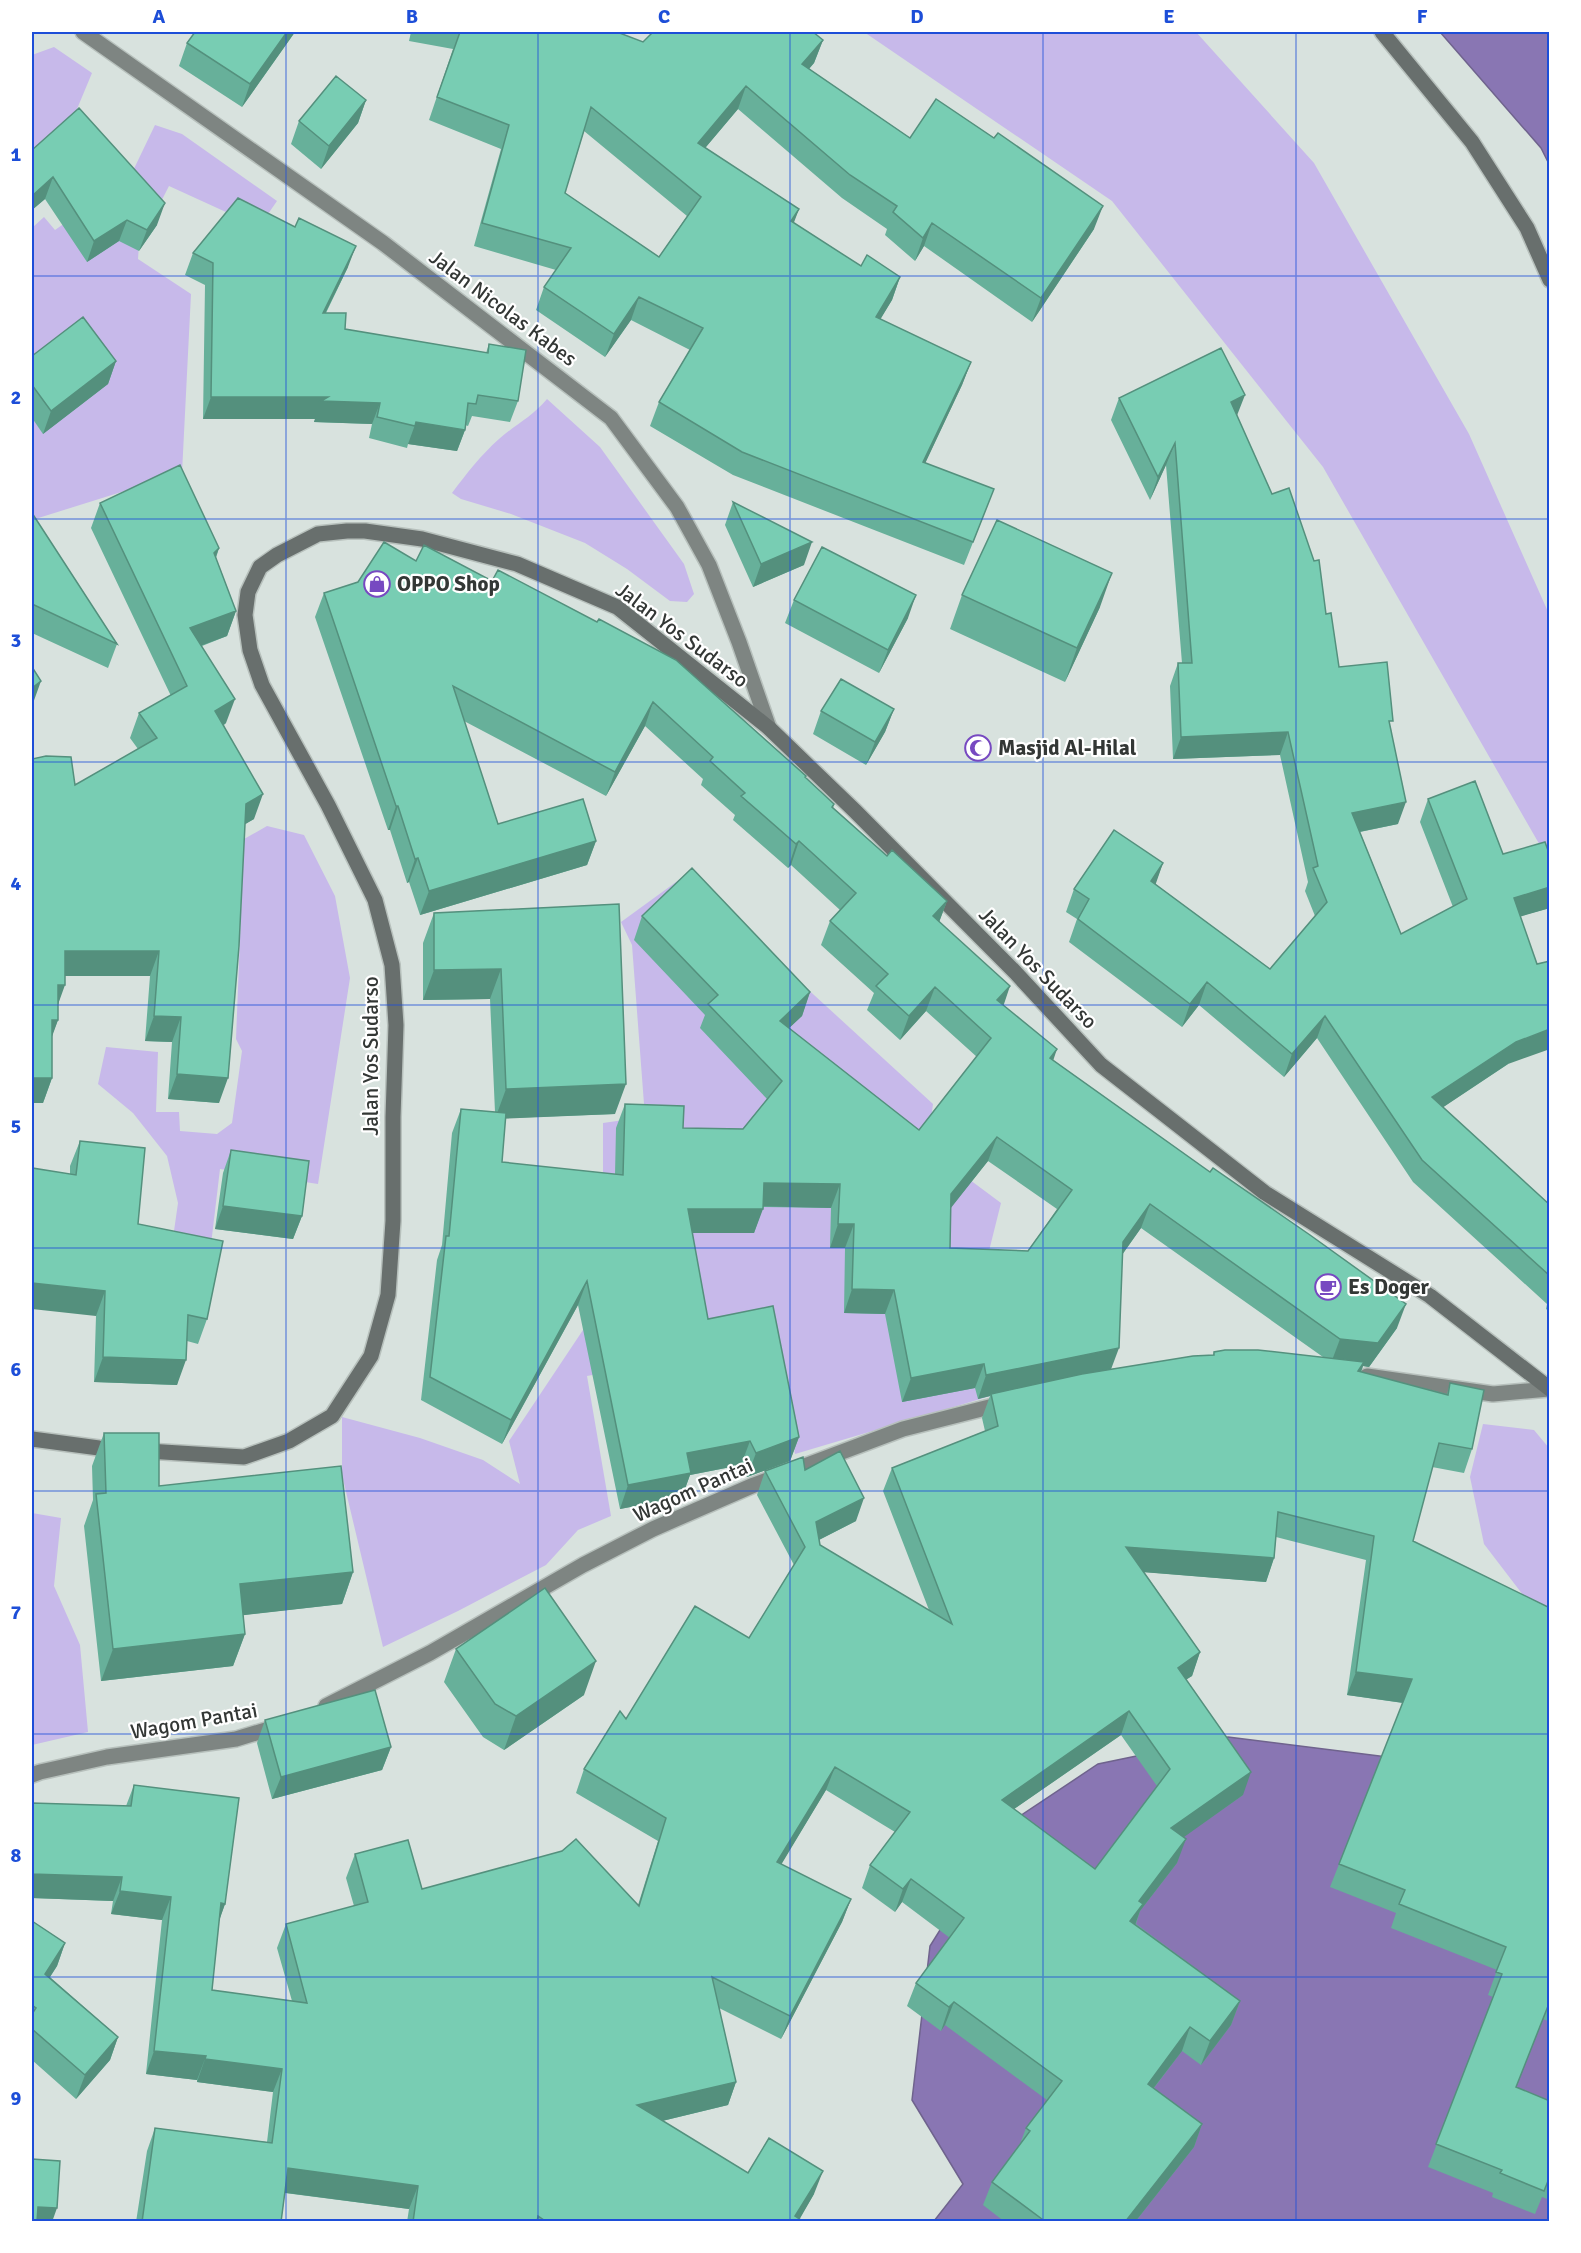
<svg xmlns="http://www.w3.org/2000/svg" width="1581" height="2253" font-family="Signika,sans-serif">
<rect width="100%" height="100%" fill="#d8e2de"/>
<path fill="#c7b9ea" d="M864,32H1196L1314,163L1469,434L1549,614V861L1323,467L1112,201Z
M54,47L92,73L72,121L32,157V55Z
M155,125L182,134L277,201L259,227L169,186L139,245L138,259L191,294L182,473L32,520V418L43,433L32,372V228L44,217L55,230L130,177Z
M547,399L600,447L684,564L694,594L687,602L670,601L627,569L585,543L511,514L461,499L452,493C467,473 481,455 499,439C516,424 532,417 547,399Z
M267,826L304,835L335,896L350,978L318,1184L220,1169L210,1253L172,1245L178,1203L167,1156L133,1113L98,1084L106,1047L158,1052L156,1112H179L180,1131L217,1134L232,1123L242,1051L236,1039L242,886L230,847Z
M687,874L754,940L933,1104L927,1148L1001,1203L977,1299L1004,1392L795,1454L769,1315L650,1364L587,1376L611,1516L578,1530L546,1565L458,1611L383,1647L342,1475V1417L420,1438L483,1460L520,1484L509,1441L603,1300V1123L645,1117L632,945L621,922Z
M1483,1424L1534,1430L1549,1448V1613L1523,1595L1484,1544L1470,1477Z
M32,1513L61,1518L54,1586L80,1645L88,1732L32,1745Z"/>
<path fill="#8976b3" stroke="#6f638d" stroke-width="1.5" d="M1440,32H1549V164L1541,148Z
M1228,1737L1483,1769L1549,1782V2221H934L963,2184L912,2100L930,1946L1005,1826L1098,1764Z"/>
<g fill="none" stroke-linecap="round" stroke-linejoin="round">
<g stroke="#b7c0bc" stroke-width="18">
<path id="secondary" d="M83,32L383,243L611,418L677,507L709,565L739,642L769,728
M1367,1376L1493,1394L1549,1389
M326,1706L430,1653L583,1565L653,1529L754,1485L903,1429L1005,1403
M32,1775L40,1772L107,1757L236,1739L279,1726"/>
</g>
<g stroke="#b7c0bc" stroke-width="18">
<path id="primary" d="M1382,32L1472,142L1527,228L1550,280
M32,1439L99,1448L244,1457L289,1441L332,1416L371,1356L388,1295L393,1221V1117L396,1025L392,965L375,900L328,805L262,685L250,650L245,615L248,592L260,567L277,555L318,534L347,531H365L422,539L517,564L617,607L769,728L855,811L1015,972L1101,1065L1265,1193L1430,1296L1550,1389"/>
</g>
<use href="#secondary" stroke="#7e8582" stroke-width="15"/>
<use href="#primary" stroke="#686f6d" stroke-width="15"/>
</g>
<path fill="#67b09a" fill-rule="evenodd" d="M195,32H295L242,107L179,66L187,43Z
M411,32H617L643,42L823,40L814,63L809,69L910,138L1094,229L1032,322L924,246L915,261L885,235L887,229L842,198L738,109L705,148L799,209L793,223L861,266L900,277L892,300L880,319L971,362L962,385L925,463L985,512L964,565L733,475L650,426L659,402L690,350L631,320L605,357L536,310L544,287L556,270L474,246L501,149L429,120L453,49L409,41ZM584,131L687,216L659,257L565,193Z
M366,100L358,123L321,169L291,144L299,121Z
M32,150L157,225L139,251L119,241L87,262L45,199L32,210Z
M193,253L348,267L326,313L345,329L486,353L489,344L518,401L510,422L472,416L468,426L465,425V430L457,451L408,444L407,448L369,438L372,424L314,422L315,419H203L205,285L185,275Z
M32,356L116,361L108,384L43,434L32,418Z
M1119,398L1237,417L1326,614L1339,667L1391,728L1398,824L1360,832L1401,934L1453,907L1420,822L1428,799L1503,854L1550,856V908L1520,916L1508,1064L1443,1107L1550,1205V1312L1546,1309L1547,1304L1413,1182L1317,1038L1284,1077L1199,1005L1182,1027L1069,942L1077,919L1066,912L1074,889L1163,863L1155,884L1270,969L1315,916L1305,891L1308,882L1280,755L1173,759L1170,686L1178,663H1182L1166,465L1150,500L1111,420Z
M733,502L804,565L753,587L725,525Z
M100,503L219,548L216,558L236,611L227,636L202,646L226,723L224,725L254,819L245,824L219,1103L168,1099L172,1042L145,1041L150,976H65L58,1005V1020L52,1035V1078L43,1103L75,785L138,749L130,738L139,713L171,696L91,528Z
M32,513L117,644L108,668L32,633Z
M416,561L806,776L805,778L834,804L833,808L887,856L947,901L939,922L1003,1005L1053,1060L1397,1328L1369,1367L1363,1366L1361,1372L1447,1394L1450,1383L1472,1449L1464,1473L1432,1467L1413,1541L1550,1608V2022L1543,2019L1516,2087L1550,2101V2200L1542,2197L1535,2214L1492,2197L1493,2193L1428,2167L1493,1997L1488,1995L1497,1970L1391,1928L1396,1913L1330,1887L1403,1703L1347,1695L1366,1560L1276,1537L1274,1558L1266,1582L1144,1572L1200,1652L1192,1676L1186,1679L1243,1795L1183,1837L1177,1863L1140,1911L1136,1924L1240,2001L1231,2025L1201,2065L1182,2051L1154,2088L1202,2124L1194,2147L1135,2222H1005L983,2205L992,2182L1020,2144L1026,2128L1047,2100L945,2025L941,2031L907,2006L916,1983L950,1938L902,1902L895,1912L862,1888L870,1865L895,1832L826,1790L781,1864L851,1899L842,1922L781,2039L719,2008L736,2082L728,2105L662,2121L748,2173L814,2194L799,2219L804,2222H407L409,2209L285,2193L281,2222H136L147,2151L155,2128L267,2142L273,2092L197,2082V2080L146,2074L162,1920L111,1914L113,1901L32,1898V1803L126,1806L134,1785L225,1904L219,1920L212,1990L292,2001L277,1948L286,1924L354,1906L346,1878L355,1854L422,1889L638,1905L658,1841L576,1793L584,1769L626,1719L749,1638L794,1565L757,1495L765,1471L805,1470L856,1521L819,1540L820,1545L929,1610L883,1491L892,1468L985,1431L982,1418L990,1396L978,1399L975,1388L902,1402L885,1314L844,1313L845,1248H830L831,1208L763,1207L754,1233H692L708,1319L799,1437L790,1461L747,1477L741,1465L690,1475L682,1497L620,1509L578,1305L502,1444L421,1400L437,1260L442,1245L452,1133L461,1109L495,1112L490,999L423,1000V943L434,913L619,904L615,1114L505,1118L502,1162L615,1175L616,1128L625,1104L683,1128L743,1129L767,1099L700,1028L705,1015L634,940L642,916L810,992L802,1016L789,1028L919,1130L977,1057L926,1011L900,1040L867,1010L874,993L821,945L830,921L840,910L791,865L788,868L733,820L735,815L701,785L703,779L645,726L606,796L464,721L498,824L596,841L587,865L420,915L409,882L407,883L390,830H388L315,617L324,593L358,582ZM988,1161L1057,1209L1028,1251L950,1248L951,1207ZM1141,1228L1323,1357L1214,1352L1213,1355L1111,1369L1122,1255ZM1121,1735L1157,1786L1095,1869L1014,1809Z
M962,595L1100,607L1065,682L950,629Z
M794,600L908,618L879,673L785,623Z
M894,709L885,732L866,765L813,734L821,711Z
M80,1141L138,1224L207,1319L198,1344L187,1341L177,1385L94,1382L96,1316L70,1174V1166Z
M231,1150L302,1216L293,1239L215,1229L223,1173Z
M104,1433L159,1486L353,1572L342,1604L243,1615L245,1634L233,1666L101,1681L84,1526L93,1500L92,1466Z
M456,1649L584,1695L504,1750L483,1737L444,1682Z
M265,1720L391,1747L382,1770L272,1799L257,1743Z
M32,1921L65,1943L57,1966L50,1977L118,2037L110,2060L76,2099L32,2060Z"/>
<path fill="#54907d" d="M287,32H295L242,107L250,84Z
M823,40L814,63L793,87L802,64Z
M746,86L738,109L690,166L698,143Z
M366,100L358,123L321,169L329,146Z
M53,177L45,199L32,210V196Z
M165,203L157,225L139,251L147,230Z
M1103,206L1094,229L1032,322L1041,298Z
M799,209L790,233L791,221Z
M127,220L119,241L87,262L94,241Z
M932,223L924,246L915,261L923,238Z
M356,246L348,267L315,334L323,313Z
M900,277L892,300L868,340L876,317Z
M639,297L631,320L605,357L614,334Z
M116,361L108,384L43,434L51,411Z
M971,362L962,385L915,485L923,462Z
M1245,395L1236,418L1231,402Z
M211,397H328L380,403L372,424L314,422L315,419H203Z
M416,422L465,430L457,451L408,444Z
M1175,443L1166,465L1150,500L1158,477Z
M812,542L804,565L753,587L761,564Z
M219,548L210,573L214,553Z
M1112,573L1100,607L1065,682L1077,648Z
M916,595L908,618L879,673L888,650Z
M236,611L227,636L181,653L190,628Z
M41,681L32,706V707V688Z
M235,699L226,723L206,736L215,711Z
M653,702L645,726L606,796L615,772Z
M894,709L885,732L866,765L875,742Z
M1288,732L1280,755L1173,759L1181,737Z
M263,794L254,819L237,829L246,804Z
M1406,802L1398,824L1344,835L1352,813Z
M396,806H398L390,830H388Z
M596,841L587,865L420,915L429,891Z
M799,841L791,865L788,868L796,844Z
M418,858L409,882L407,883L415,859Z
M1163,863L1155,886L1151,881Z
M1550,887V908L1505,921L1514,898Z
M947,901L938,925L933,916Z
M65,951H159L150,976H56Z
M501,969L490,999L423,1000L434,970Z
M1207,982L1199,1005L1182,1027L1190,1004Z
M58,985H65L56,1010Z
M1010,986L1002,1010L997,1000Z
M935,987L926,1011L900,1040L909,1016Z
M810,992L802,1016L771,1045L780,1021Z
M154,1016L181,1017L172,1042L145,1041Z
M1325,1016L1317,1038L1284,1077L1292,1054Z
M52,1020H58L49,1045Z
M1550,1029V1049L1508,1064L1424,1120L1432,1097L1516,1042Z
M1057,1049L1049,1073L1050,1058Z
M177,1074L228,1078L219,1103L168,1099Z
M32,1078H52L43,1103H32Z
M626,1084L615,1114L495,1119L506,1089Z
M997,1137L988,1161L943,1218L951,1194Z
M764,1183L840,1184L831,1208L755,1206Z
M1150,1204L1141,1228L1114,1266L1123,1242Z
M223,1206L302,1216L293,1239L215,1229Z
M688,1209H763L754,1233H679Z
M838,1224H854L845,1248H830Z
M587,1281L578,1305L502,1444L511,1420Z
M32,1283L105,1291L96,1316L32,1309Z
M852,1289L894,1290L885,1314L844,1313Z
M1406,1304L1397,1328L1369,1367L1363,1366L1356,1385L1331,1363L1340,1339Z
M1119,1348L1110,1372L991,1394L990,1396L978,1399L986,1375Z
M103,1357L186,1360L177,1385L94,1382Z
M984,1364L975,1388L902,1402L911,1378Z
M799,1437L790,1461L747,1477L756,1453Z
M750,1441L741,1465L690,1475L682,1497L620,1509L628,1485L687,1453Z
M864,1498L856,1521L807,1546L816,1522Z
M1126,1547L1274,1558L1266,1582L1117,1570Z
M353,1572L342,1604L228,1617L240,1584Z
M245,1634L233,1666L101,1681L113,1649Z
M1200,1652L1192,1676L1169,1691L1178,1668Z
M596,1661L584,1695L504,1750L516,1716Z
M1356,1672L1412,1679L1404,1703L1347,1695Z
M1129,1711L1121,1735L994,1823L1002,1800Z
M391,1747L382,1770L272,1799L281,1777Z
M835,1767L826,1790L769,1885L777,1862Z
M1251,1772L1243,1795L1163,1852L1171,1828Z
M1186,1839L1177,1863L1140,1911L1134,1928L1130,1921L1139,1901Z
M32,1874L122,1877L113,1901L32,1898Z
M911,1879L902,1902L895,1912L903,1889Z
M120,1891L171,1897L162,1920L111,1914Z
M851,1899L842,1922L781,2039L790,2016Z
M221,1903L225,1904L217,1927Z
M65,1943L57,1966L37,1997L45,1974Z
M1240,2001L1231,2025L1201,2065L1210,2041Z
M1550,2001L1543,2019L1507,2111L1516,2087Z
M954,2002L945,2025L941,2031L949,2007Z
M1190,2027L1182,2051L1139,2107L1148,2084Z
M118,2037L110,2060L76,2099L85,2075Z
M154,2051L206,2056L197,2080L146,2074Z
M205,2059L282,2069L273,2092L197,2082Z
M736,2082L728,2105L629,2129L637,2105Z
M1202,2124L1194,2147L1135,2222H1125Z
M288,2168L418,2186L409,2209L279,2192Z
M823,2171L814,2194L798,2222L795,2216Z
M38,2207L57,2208L52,2222H33Z"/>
<path fill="#78cdb3" stroke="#54907d" stroke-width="1.5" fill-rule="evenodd" d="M195,32H287L250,84L187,43Z
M460,32H617L643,42L653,32H813L823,40L802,64L910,138L936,99L994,138L998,133L1103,206L1041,298L932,223L923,238L893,212L897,206L850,175L746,86L698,143L799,209L791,221L861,266L867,255L900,277L876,317L971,362L923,462L994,489L973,542L742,452L659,402L703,328L639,297L614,334L544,287L571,248L482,223L509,125L437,97ZM591,107L701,197L659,257L565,193Z
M336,76L366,100L329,146L299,121Z
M79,108L165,203L147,230L127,220L94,241L53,177L32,196V150Z
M238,198L295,227L299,218L356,246L323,313H346L345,329L488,353L489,344L526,350L518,401L478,395L476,404L468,403L465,430L416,422L415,426L377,417L380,403L321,401L328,397H211L213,263L193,253Z
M83,317L116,361L51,411L32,385V356Z
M1221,348L1245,395L1231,402L1272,494L1289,488L1314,561L1319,560L1326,614L1331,613L1339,667L1387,662L1393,721H1389L1406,802L1352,813L1401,934L1467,899L1428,799L1475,781L1503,854L1545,842L1550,856V887L1514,898L1537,964L1550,961V1029L1516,1042L1432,1097L1550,1205V1276L1422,1160L1325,1016L1292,1054L1207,982L1190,1004L1078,919L1089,899L1074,889L1114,830L1163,863L1151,881L1270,969L1327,902L1313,868L1318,866L1288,732L1181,737L1178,663H1192L1175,443L1158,477L1119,398Z
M180,465L219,548L214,553L236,611L190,628L235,699L215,711L263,794L246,804L239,946L228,1078L177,1074L181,1017L154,1016L159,951H65V985H58V1020H52V1078H32V759L46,756L71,757L75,785L157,738L139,713L187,686L100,503Z
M733,502L812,542L761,564Z
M32,513L117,644L32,604Z
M997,520L1112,573L1077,648L962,595Z
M384,542L416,561L424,545L492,581L498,570L597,622L599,619L676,660L806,776L805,777L834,804L832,807L887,856L892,850L947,901L933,916L1010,986L997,1000L1057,1049L1050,1058L1210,1172L1213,1168L1310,1235L1406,1304L1378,1343L1340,1339L1150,1204L1123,1242L1119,1348L986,1375L984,1364L911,1378L894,1290L852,1289L854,1224H838L840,1184L764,1183L763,1209H688L708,1319L773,1306L799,1437L756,1453L750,1441L687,1453L691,1473L628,1485L587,1281L511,1420L430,1377L446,1236H449L461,1109L506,1113L502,1162L623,1175L625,1104L684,1106L683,1128L743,1129L782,1081L708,1004L718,995L642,916L692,868L810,992L780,1021L919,1130L991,1038L935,987L909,1016L876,986L888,974L830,921L856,893L799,841L796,844L741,796L745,793L710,761L713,757L653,702L615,772L453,686L498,824L583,799L596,841L429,891L418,858L415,859L398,806H396L324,593L358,582ZM997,1137L1072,1190L1028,1251L950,1248L951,1194Z
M822,547L916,595L888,650L794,600Z
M32,667L41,681L32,688Z
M841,679L894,709L875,742L821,711Z
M619,904L626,1084L506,1089L501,969L434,970V913Z
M80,1141L145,1148L138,1224L223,1241L207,1319L188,1315L186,1360L103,1357L105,1291L32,1283V1168L76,1175Z
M231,1150L309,1161L302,1216L223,1206Z
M1225,1350H1258L1364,1362L1358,1371L1448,1395L1450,1383L1484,1390L1472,1449L1439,1443L1413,1541L1550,1608V2001L1516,2087L1550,2101V2176L1544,2191L1500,2173L1502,2170L1436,2144L1502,1974L1496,1972L1506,1947L1399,1904L1405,1890L1339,1864L1412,1679L1356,1672L1374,1536L1278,1512L1274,1558L1126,1547L1200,1652L1178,1668L1251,1772L1171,1828L1186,1839L1139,1901L1143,1904L1130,1921L1240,2001L1210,2041L1190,2027L1148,2084L1202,2124L1125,2222H1046L992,2182L1030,2131L1026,2128L1062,2081L954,2002L949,2007L916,1983L964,1918L911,1879L903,1889L870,1865L910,1812L835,1767L777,1862L851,1899L790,2016L712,1977L736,2082L637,2105L748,2173L769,2138L823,2171L795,2216L804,2222H547L538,2216L537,2222H413L418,2186L288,2168L281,2222H142L155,2128L272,2143L282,2069L205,2059L206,2056L154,2051L171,1897L120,1891L122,1877L32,1874V1803L131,1806L134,1785L239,1798L225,1904L221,1903L212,1990L307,2003L286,1924L368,1902L355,1854L408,1840L422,1889L562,1851L576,1839L639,1906L666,1818L584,1769L620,1711L626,1719L695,1606L749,1638L805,1547L765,1471L803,1457L805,1470L840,1451L864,1498L816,1522L820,1545L952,1624L892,1468L998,1426L991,1394L1082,1374L1193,1356L1214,1355V1352ZM1129,1711L1170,1769L1095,1869L1002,1800Z
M104,1433H159V1486L341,1466L353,1572L240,1584L245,1634L113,1649L96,1494L106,1493Z
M545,1588L596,1661L516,1716L495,1704L456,1649Z
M375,1690L391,1747L281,1777L265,1720Z
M32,1921L65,1943L45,1974L118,2037L85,2075L32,2029V2014L36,2008L32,2005Z
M32,2159L60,2161L57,2208L38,2207L37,2222H32Z"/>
<path fill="none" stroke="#1d4ed8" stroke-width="1.5" stroke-opacity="0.55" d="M286,32V2222M538,32V2222M790,32V2222M1043,32V2222M1296,32V2222M32,276H1550M32,519H1550M32,762H1550M32,1005H1550M32,1248H1550M32,1491H1550M32,1734H1550M32,1977H1550"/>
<defs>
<g id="shop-ring" transform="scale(1.35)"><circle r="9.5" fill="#fff" stroke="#7749c1" stroke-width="1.5"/><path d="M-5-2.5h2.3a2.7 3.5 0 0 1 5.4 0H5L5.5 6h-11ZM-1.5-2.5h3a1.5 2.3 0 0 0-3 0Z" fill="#7749c1"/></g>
<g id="mosque-ring" transform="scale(1.35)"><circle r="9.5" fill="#fff" stroke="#7749c1" stroke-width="1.5"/><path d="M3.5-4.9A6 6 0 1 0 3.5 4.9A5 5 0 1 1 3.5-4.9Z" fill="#7749c1"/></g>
<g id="cafe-ring" transform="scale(1.35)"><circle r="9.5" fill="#fff" stroke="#7749c1" stroke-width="1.5"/><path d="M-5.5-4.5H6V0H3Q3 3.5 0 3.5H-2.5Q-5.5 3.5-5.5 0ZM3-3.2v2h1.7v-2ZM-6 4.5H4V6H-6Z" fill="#7749c1"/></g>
</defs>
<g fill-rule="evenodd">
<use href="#shop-ring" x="377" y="584"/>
<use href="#mosque-ring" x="978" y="748"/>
<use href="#cafe-ring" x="1328" y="1287"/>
</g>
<g text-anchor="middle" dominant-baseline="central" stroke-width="4.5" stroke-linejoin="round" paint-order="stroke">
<g font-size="21" fill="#333735" stroke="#fff">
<text transform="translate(503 308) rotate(37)">Jalan Nicolas Kabes</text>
<text transform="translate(682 635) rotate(37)">Jalan Yos Sudarso</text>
<text transform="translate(1038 968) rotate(46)">Jalan Yos Sudarso</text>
<text transform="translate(371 1056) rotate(-90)">Jalan Yos Sudarso</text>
<text transform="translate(693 1490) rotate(-24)">Wagom Pantai</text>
<text transform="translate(194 1721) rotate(-10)">Wagom Pantai</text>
</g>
<g font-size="21" font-weight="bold" fill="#333735" stroke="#fff" text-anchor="start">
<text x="397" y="584">OPPO Shop</text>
<text x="998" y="748">Masjid Al-Hilal</text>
<text x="1348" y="1287">Es Doger</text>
</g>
</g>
<rect width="1581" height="2253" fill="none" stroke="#ffffff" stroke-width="66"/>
<rect x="33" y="33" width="1515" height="2187" fill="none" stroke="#1d4ed8" stroke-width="2"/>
<g font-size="20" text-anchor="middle" font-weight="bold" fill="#1d4ed8">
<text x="159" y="23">A</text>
<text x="412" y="23">B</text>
<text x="664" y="23">C</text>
<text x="917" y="23">D</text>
<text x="1169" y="23">E</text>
<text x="1422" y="23">F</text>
<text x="16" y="161">1</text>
<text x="16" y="404">2</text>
<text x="16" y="647">3</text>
<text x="16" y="890">4</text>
<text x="16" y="1133">5</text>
<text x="16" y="1376">6</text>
<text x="16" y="1619">7</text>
<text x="16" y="1862">8</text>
<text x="16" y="2105">9</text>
</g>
</svg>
